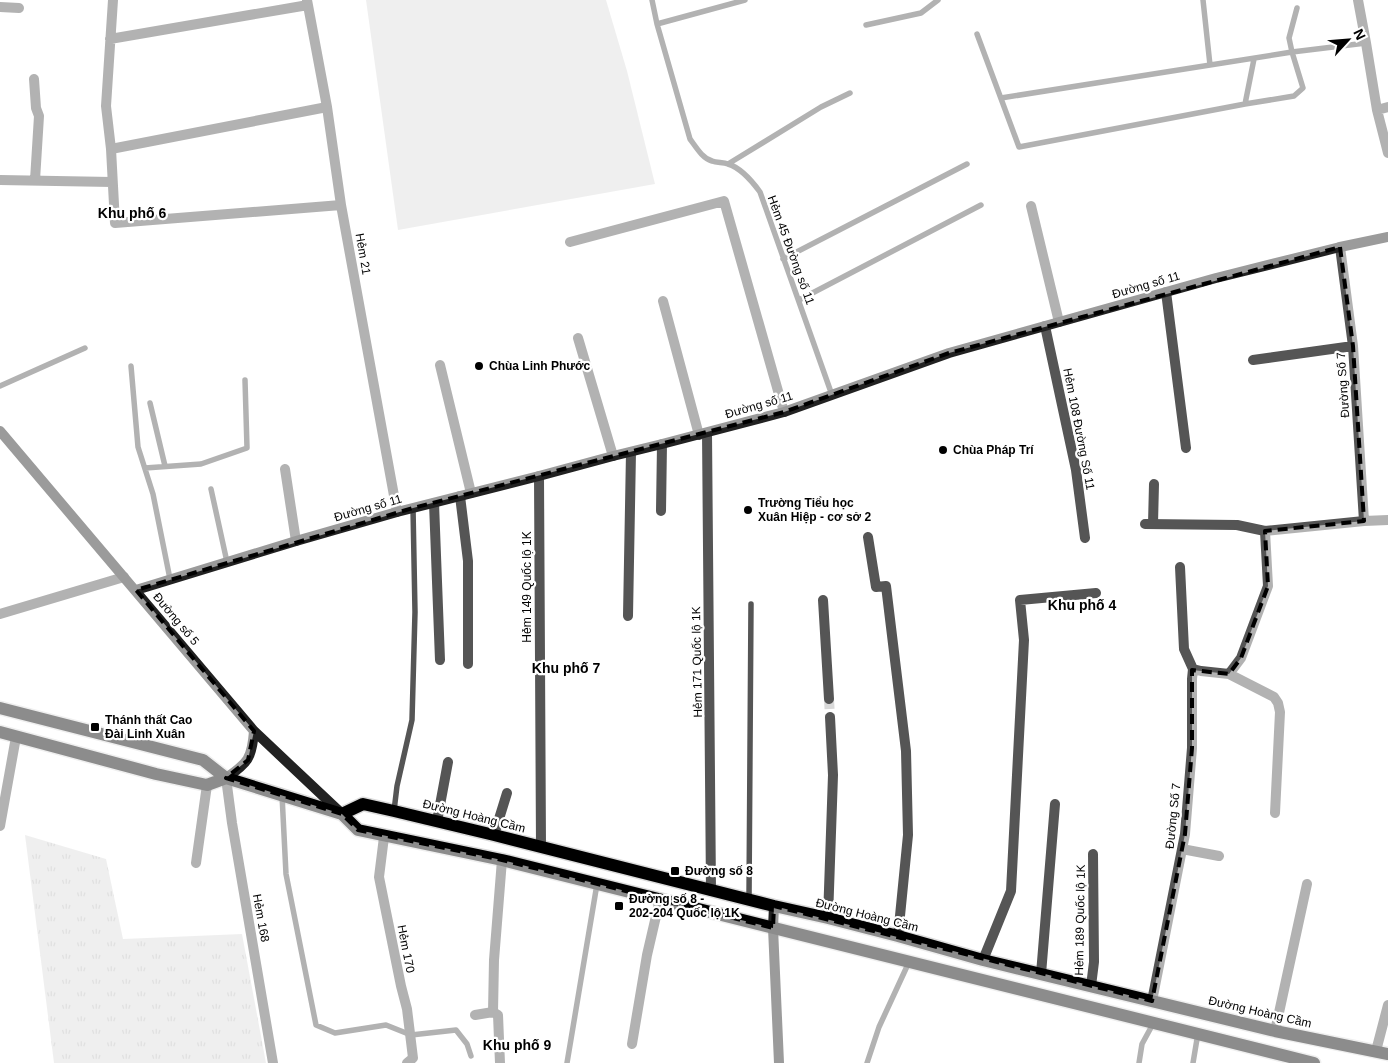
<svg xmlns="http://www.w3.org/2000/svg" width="1388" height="1063" font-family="Helvetica,sans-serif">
<defs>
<pattern id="grass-tufts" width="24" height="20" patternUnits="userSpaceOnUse" patternTransform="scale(1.25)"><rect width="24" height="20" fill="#dcdcdc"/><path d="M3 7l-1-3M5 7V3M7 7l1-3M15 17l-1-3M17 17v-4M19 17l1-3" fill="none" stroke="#bbb"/></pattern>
</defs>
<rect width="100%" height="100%" fill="#fff"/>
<path fill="url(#grass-tufts)" d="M25,835L106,859L123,939L242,934L266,1063H54Z"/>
<path fill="#dcdcdc" d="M366,0H606L627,71L655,184L398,230Z"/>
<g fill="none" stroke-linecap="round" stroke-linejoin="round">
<path stroke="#d9d9d9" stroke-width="10" stroke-dasharray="10 5" stroke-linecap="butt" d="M829,699L830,717"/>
<g stroke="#dbdbdb" stroke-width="15">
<path id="primary" d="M0,708L203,760L226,778L342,814L358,830L502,860L1314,1063
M0,732L156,774L207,785L226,778
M342,814L363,804L394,811L494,835L774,906L828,918L898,936L983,960L1275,1031L1388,1054"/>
</g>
<path stroke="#555" stroke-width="5.5" d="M652,0L657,24L690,139C696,147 702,158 712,161C717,163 723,162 728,164C741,168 752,181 760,192L832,395
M1203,0L1210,65
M657,24L745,0
M866,25L921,13L938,0
M977,34L1019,147L1245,104L1254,59
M1001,98L1292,52L1289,38L1297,8
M1245,104L1294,96L1303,88L1292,52L1366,43
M728,164L821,107L850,93
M783,259L967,164
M799,300L981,205
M131,366L138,447L153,494L170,579
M0,386L85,348
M150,403L165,466
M145,468L201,464L247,448L245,380
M211,489L227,562
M282,795L286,874L316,1025L335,1033L386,1025L411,1035L456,1030L467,1044L471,1056
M394,811L397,786L412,720L415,612L413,508
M749,899L751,604
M567,1063L597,884
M867,1063L879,1027L909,962
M1139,1063L1142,1044L1154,1022
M1193,1063L1198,1033"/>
<path stroke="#555" stroke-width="10" d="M113,0L106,106L111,149L115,223L341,205
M307,0L327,107L341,205L397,512
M1358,0L1366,43L1377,110L1388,153
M0,7L19,8
M110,39L308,5
M34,79L36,108L39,116L35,180
M1377,110L1388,107
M111,149L327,107
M0,180L112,182
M1031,206L1059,322
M570,242L724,201L784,412
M1340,247L1353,346L1364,521
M1166,292L1186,448
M663,301L699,435
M1045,326L1076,470L1085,538
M578,338L613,456
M1253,360L1353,346
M440,365L471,493
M707,433L711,891
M285,469L296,541
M539,476L541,847
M460,496L468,561V664
M434,503L440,660
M661,511L662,444
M1145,524L1237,525L1265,531L1364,521L1388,520
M1153,524L1154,484
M868,537L876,587L886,586L906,751L908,835L898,936
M1180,567L1184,649L1193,669
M823,600L829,699
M0,614L124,577
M628,616L631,452
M1229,674L1274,697L1278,703L1280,712L1275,813
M226,778L232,823L273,1063
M437,821L448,762
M0,826L16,737
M494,835L507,793
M384,837L379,877L401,986L407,1009L413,1058L407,1063
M1182,849L1219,856
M196,863L207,785
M828,918L833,775L830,717
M983,960L1011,891L1024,640L1020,600L1096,593
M1041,974L1055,804
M1091,986L1094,962L1093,854
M1152,1001L1185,834L1192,748V679L1193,669L1201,671L1229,674L1241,658L1268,586L1265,531
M493,1012L498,1015L500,1063
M475,1015L493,1012L494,960L502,860
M1275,1031L1307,884
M632,1044L647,955L660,899
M1376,1051L1388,1005"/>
<path stroke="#222" stroke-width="10" d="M0,431L254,731L340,812
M136,590L296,541L397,512L539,476L613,456L662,444L784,412L949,353L1216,278L1340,247L1388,237
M226,778C248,763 252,758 254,731
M774,906L773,928L779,1063"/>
<use href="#primary" stroke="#000" stroke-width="12"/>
</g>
<path d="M0 0H1388V1063H0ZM1340,247L1353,346L1364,521L1265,531L1268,586L1241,658L1229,674L1192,670V748L1185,834L1152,1001L774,906L773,928L502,860L358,830L342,814L226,778L248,760L254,731L136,590L413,508L784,412L949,353Z" fill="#fff" fill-opacity=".55" fill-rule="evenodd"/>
<path fill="none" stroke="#000" stroke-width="4" stroke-dasharray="10 6" stroke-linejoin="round" d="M1340,247L1353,346L1364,521L1265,531L1268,586L1241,658L1229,674L1192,670V748L1185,834L1152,1001L774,906L773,928L502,860L358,830L342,814L226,778L248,760L254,731L136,590L413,508L784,412L949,353Z"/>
<g fill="#000" stroke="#fff" stroke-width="2">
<circle cx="479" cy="366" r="5"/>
<circle cx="943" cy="450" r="5"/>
<circle cx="748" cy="510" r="5"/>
<rect x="90" y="722" width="10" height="10" rx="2.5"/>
<rect x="670" y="866" width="10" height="10" rx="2.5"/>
<rect x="614" y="901" width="10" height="10" rx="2.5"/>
</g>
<g text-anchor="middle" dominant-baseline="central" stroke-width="4.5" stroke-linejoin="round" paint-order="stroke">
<g font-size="12" fill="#000" stroke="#fff">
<text transform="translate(791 250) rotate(70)">Hẻm 45 Đường số 11</text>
<text transform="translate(363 254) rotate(80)">Hẻm 21</text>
<text transform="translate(1146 285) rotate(-16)">Đường số 11</text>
<text transform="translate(1343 385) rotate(-94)">Đường Số 7</text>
<text transform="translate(759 405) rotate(-16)">Đường số 11</text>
<text transform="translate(1079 429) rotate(79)">Hẻm 108 Đường Số 11</text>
<text transform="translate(368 508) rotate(-16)">Đường số 11</text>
<text transform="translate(527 587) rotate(-90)">Hẻm 149 Quốc lộ 1K</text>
<text transform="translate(176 619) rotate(50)">Đường số 5</text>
<text transform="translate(697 662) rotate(-91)">Hẻm 171 Quốc lộ 1K</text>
<text transform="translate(474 816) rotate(14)">Đường Hoàng Cầm</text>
<text transform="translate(1173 816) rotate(-84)">Đường Số 7</text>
<text transform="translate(867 915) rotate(14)">Đường Hoàng Cầm</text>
<text transform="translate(261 918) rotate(80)">Hẻm 168</text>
<text transform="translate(1080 920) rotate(-89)">Hẻm 189 Quốc lộ 1K</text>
<text transform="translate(406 949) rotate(79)">Hẻm 170</text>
<text transform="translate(1260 1012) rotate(13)">Đường Hoàng Cầm</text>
</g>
<g font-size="12" font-weight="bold" fill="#000" stroke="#fff" text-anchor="start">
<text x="489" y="366">Chùa Linh Phước</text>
<text x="953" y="450">Chùa Pháp Trí</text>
<text x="758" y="503">Trường Tiểu học<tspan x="758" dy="14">Xuân Hiệp - cơ sở 2</tspan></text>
<text x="105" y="720">Thánh thất Cao<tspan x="105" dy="14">Đài Linh Xuân</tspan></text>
<text x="685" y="871">Đường số 8</text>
<text x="629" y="899">Đường số 8 -<tspan x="629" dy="14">202-204 Quốc lộ 1K</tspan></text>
</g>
<g font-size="14" font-weight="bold" fill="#000" stroke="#fff">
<text x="132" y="213">Khu phố 6</text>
<text x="1082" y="605">Khu phố 4</text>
<text x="566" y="668">Khu phố 7</text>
<text x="517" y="1045">Khu phố 9</text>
</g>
</g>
<g transform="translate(1348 40) rotate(64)" stroke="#ffffff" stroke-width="4" paint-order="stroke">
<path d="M0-4L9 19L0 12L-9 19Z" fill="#000000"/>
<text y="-8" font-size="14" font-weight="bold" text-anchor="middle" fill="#000000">N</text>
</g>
</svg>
